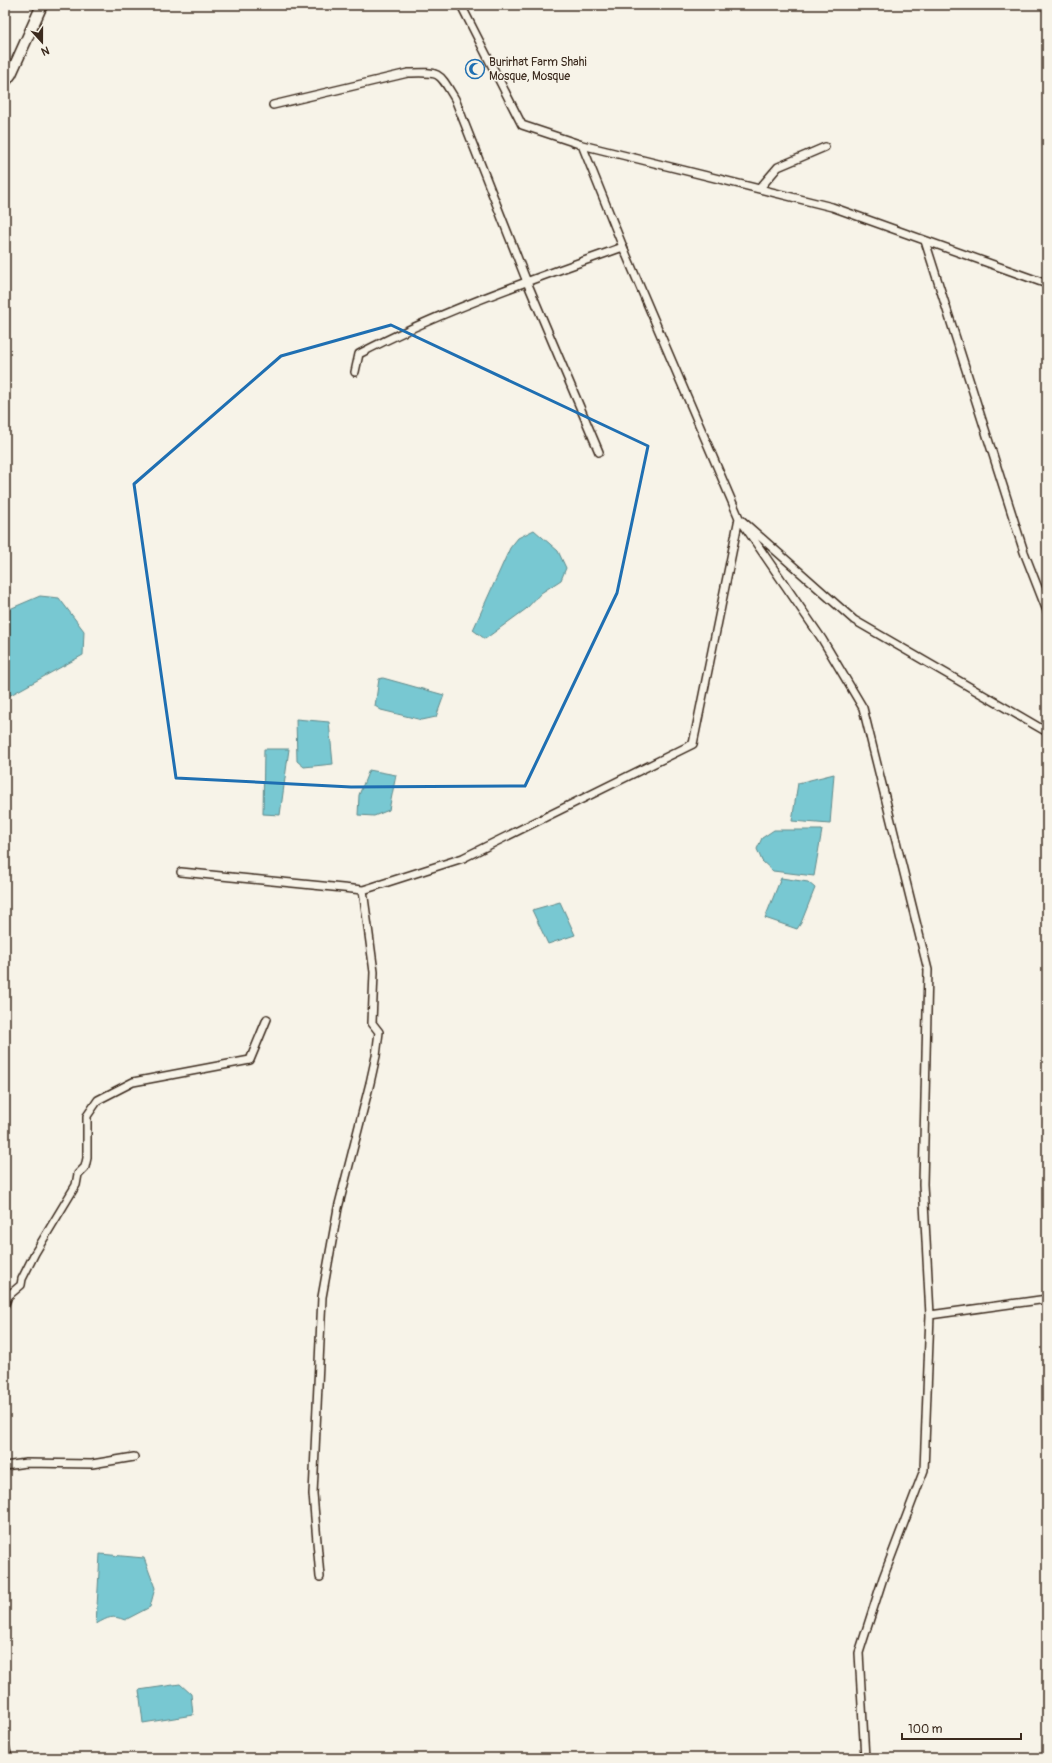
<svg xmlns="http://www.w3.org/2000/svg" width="1052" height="1763" font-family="Pangolin,sans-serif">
<rect width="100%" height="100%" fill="#f7f3e8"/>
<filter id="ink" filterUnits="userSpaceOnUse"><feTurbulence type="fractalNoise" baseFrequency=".025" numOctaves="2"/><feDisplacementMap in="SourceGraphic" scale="8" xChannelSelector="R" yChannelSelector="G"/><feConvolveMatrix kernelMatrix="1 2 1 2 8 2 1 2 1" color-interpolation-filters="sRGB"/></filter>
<g filter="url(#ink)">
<path fill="#78c8d2" stroke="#60898a" d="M534,530L558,551L566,568L561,580L541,593L526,609L485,639L473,630L510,548L518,538Z
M40,596L59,598L84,631L83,655L5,698V611Z
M383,678L444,695L436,717L422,720L381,710L375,706L379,679Z
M296,719L329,722L333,764L304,767L297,761Z
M264,749H289L280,815L263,814Z
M369,770L396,775L389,810L374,816L358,815L359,795Z
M834,774L830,824L792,821L798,783Z
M774,830H822L814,876L773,871L762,861L757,849L762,838Z
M781,878L808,882L815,888L801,923L797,929L765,918Z
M560,902L575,935L548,944L532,910Z
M100,1554L144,1558L155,1588L150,1607L125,1620C112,1615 109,1617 96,1624Z
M180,1684L191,1694L193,1715L143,1723L139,1690Z"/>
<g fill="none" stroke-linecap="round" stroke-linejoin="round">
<g stroke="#3b2a1e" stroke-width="10">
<path id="minor" d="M461,5L522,125L582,145L832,207L1047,284
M273,105L408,73C441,72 438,71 455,99L527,282L599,452
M582,145L623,247L739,518L854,620L1047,732
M760,188L778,167L825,147
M925,241L1024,552L1047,611
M355,372L359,354C443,310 534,279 623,247
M739,518L822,639L863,708L928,970L923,1184L930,1315L924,1470L883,1578L859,1653L865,1758
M181,872L363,890L463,858L693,744L739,518
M5,1304L8,1296L21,1285L22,1279L35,1253L76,1185L78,1174L85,1167L87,1158V1116L98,1100L133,1082L250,1060L267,1019
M930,1315L1047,1299
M5,1466L26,1463L92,1464L134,1457
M320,1577L313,1494L322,1297L338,1208L370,1083L376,1056L379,1032L372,1023L374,972L363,890
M5,1746L8,1758"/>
</g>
<g stroke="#3b2a1e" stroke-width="13">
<path id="secondary" d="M5,82L11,74L42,5"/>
</g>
<use href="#minor" stroke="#f7f3e8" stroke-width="7"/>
<use href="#secondary" stroke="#f7f3e8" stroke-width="10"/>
</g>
</g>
<path fill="none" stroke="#1f6fb2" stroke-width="3" stroke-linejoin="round" d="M391,325L648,446L617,593L525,786L351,787L176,778L134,484L281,356Z"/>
<defs>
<g id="mosque-ring" transform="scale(1)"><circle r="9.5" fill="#f7f3e8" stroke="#1f6fb2" stroke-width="1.5"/><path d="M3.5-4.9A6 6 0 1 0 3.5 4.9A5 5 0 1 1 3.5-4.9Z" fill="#1f6fb2"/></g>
</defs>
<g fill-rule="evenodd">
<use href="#mosque-ring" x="475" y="69"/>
</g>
<g text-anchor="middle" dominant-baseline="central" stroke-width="3" stroke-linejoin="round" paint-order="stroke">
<g font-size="12" fill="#3b2a1e" stroke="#f7f3e8" text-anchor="start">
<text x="489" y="62">Burirhat Farm Shahi<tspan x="489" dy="14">Mosque, Mosque</tspan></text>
</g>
</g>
<rect width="1052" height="1763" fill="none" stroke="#f7f3e8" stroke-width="20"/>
<rect x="10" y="10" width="1032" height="1743" fill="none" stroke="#3b2a1e" stroke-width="1.5" filter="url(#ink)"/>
<g transform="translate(42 42) rotate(159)" stroke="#f7f3e8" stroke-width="3" paint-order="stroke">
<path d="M0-3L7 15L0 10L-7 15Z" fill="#3b2a1e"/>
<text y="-6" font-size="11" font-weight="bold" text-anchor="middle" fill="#3b2a1e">N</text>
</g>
<path d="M902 1733v6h119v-6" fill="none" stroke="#3b2a1e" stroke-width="2"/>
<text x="908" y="1733" font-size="12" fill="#3b2a1e" stroke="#f7f3e8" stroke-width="3" paint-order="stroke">100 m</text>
</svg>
